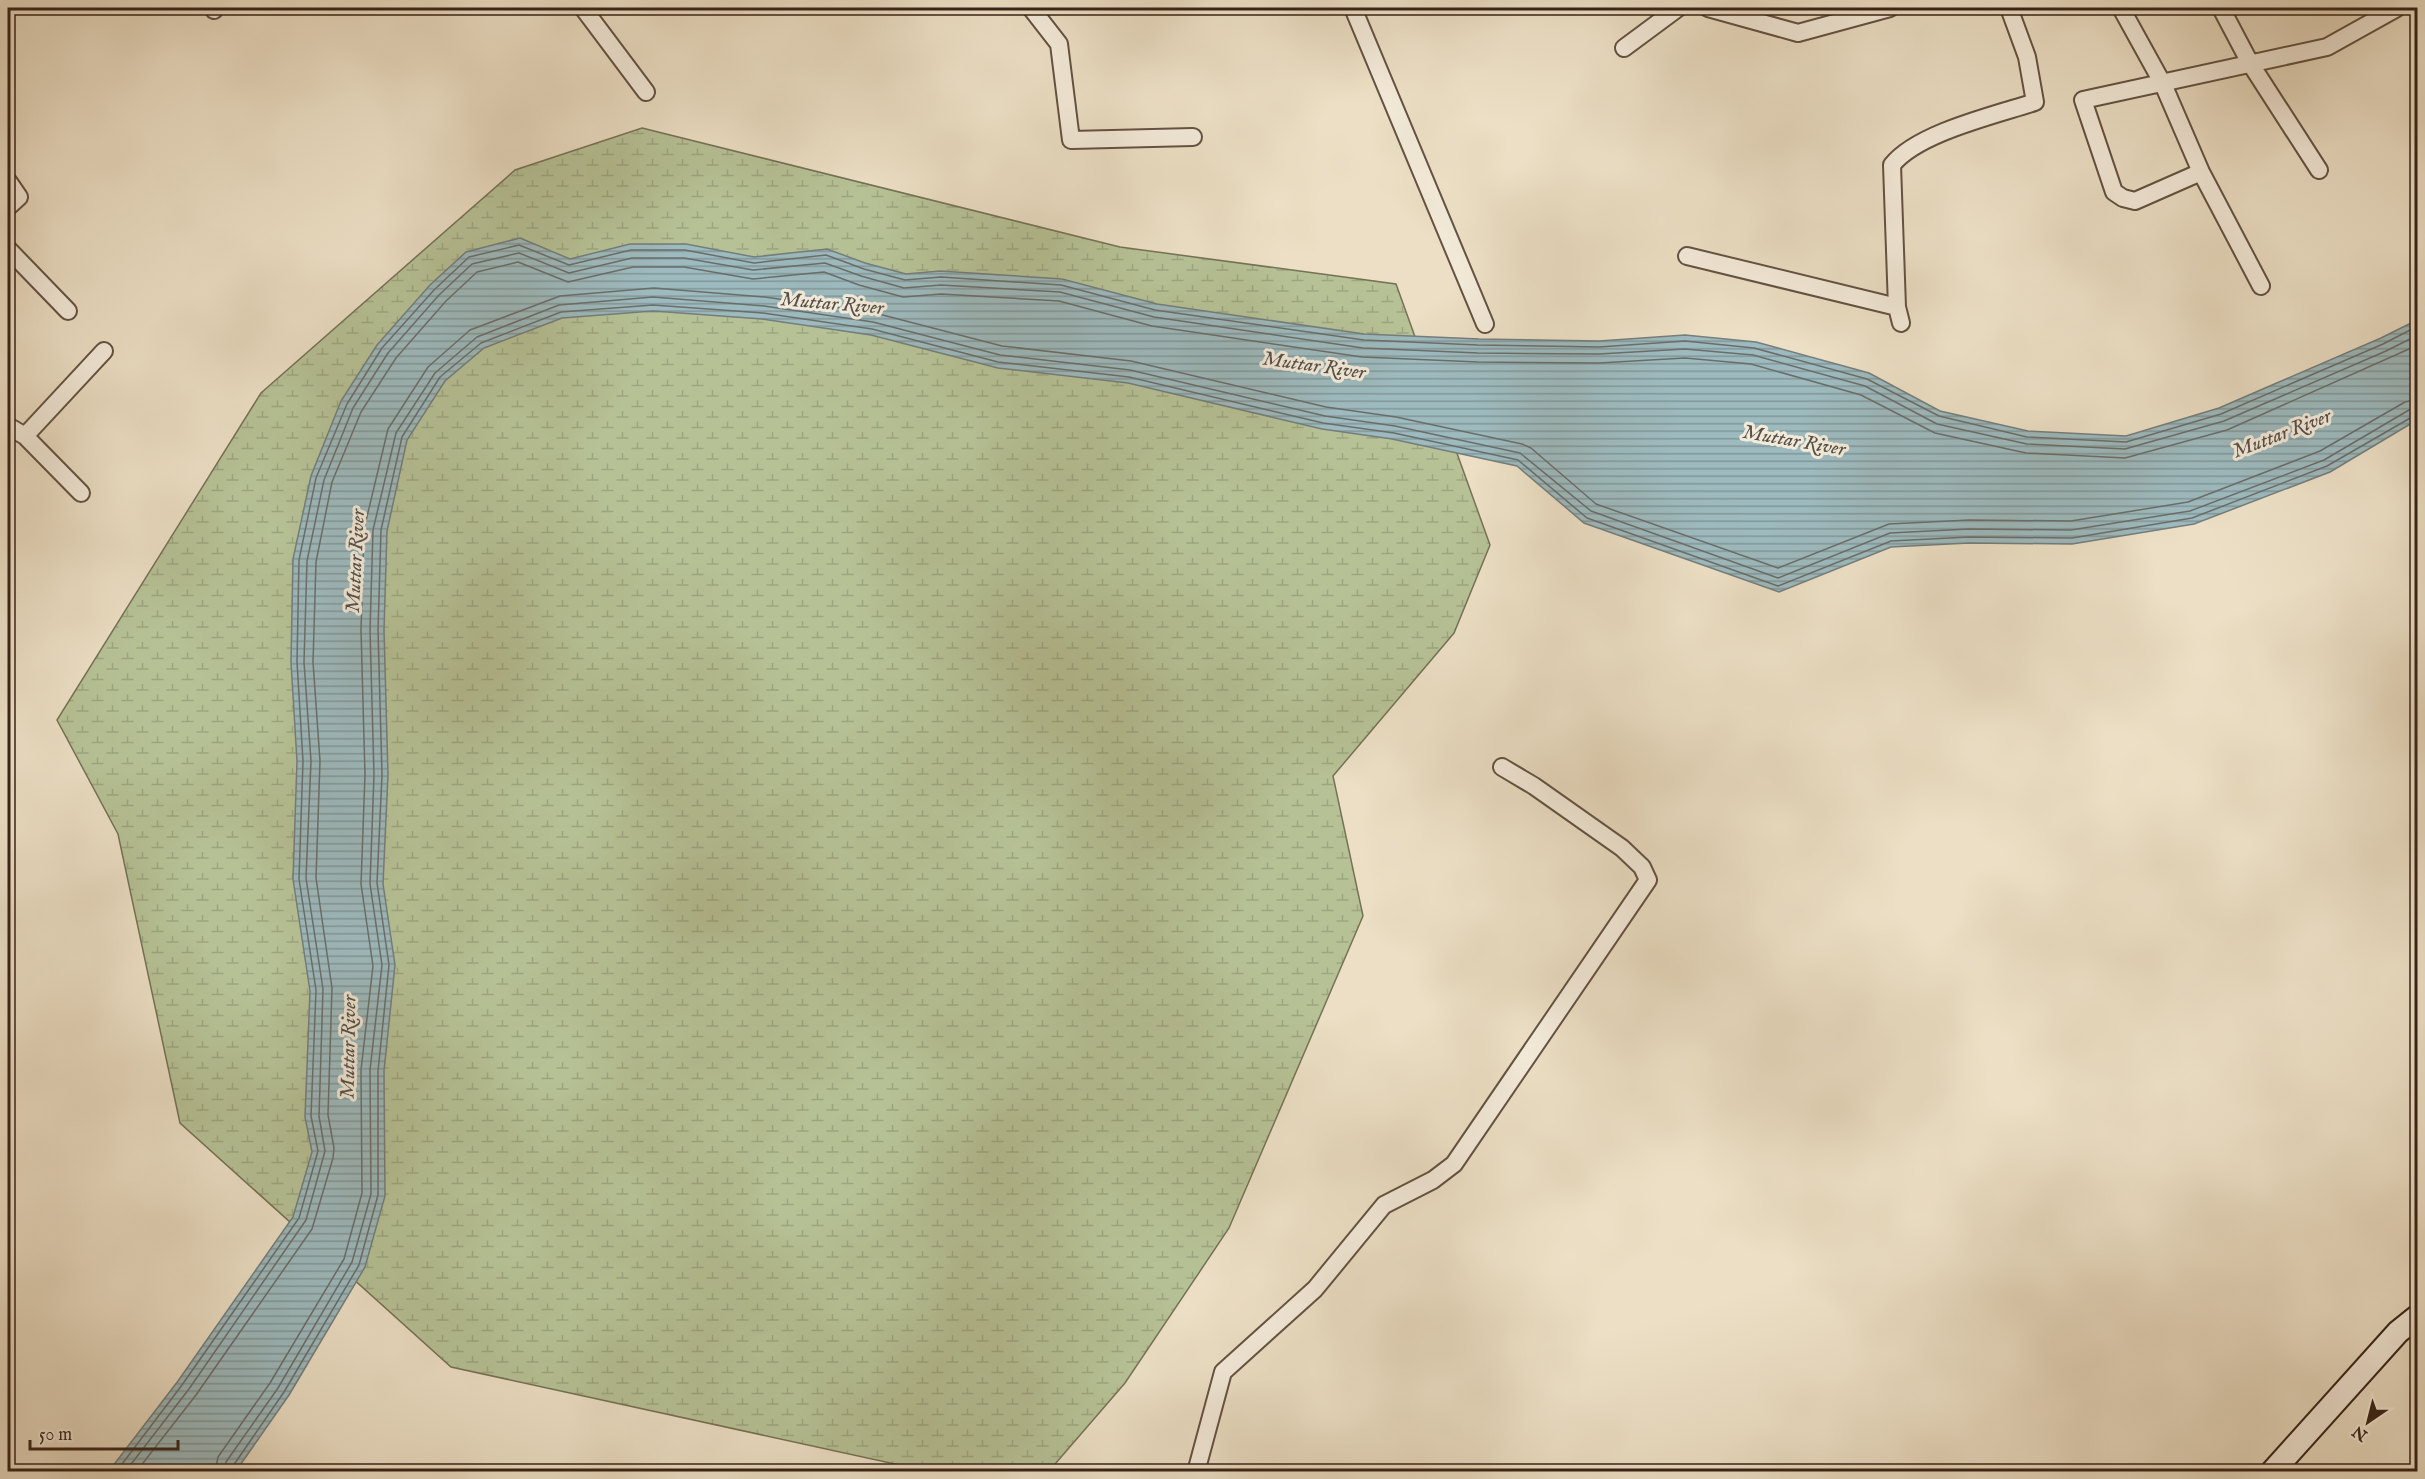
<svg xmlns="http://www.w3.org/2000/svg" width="2425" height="1479" font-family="'IM FELL English',serif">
<defs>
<pattern id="wetland-marsh" width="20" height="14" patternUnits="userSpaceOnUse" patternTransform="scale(1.5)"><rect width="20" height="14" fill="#b6c296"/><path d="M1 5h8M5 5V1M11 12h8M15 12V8" fill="none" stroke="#9da681"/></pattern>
<pattern id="water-rules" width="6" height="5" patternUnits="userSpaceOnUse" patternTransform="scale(1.5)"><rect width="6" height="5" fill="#9dbabe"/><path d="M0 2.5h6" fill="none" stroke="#819799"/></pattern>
</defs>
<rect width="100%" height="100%" fill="#ecdfc5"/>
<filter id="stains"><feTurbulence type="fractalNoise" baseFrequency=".00333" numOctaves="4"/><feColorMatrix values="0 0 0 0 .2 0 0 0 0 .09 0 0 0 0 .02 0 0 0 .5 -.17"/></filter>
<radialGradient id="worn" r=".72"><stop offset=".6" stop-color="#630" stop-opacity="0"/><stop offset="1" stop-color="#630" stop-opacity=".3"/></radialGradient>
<path fill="url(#wetland-marsh)" stroke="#767257" stroke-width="1.5" d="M642,128L1120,247L1396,284L1490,545L1454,633L1333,776L1363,916L1229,1228L1125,1383L1049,1471H927L451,1367L180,1123L118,834L57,720L261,393L515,170Z"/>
<path fill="url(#water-rules)" stroke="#747e7c" stroke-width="1.5" d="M520,238L570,259L630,244H686L754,257L827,249L865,263L906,274L940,271L1062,279L1157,304L1364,334L1479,339L1599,341L1685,335L1756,342L1869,373L1940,411L2028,431L2126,436L2219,408L2381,338L2417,320V420L2330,472L2194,524L2072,544L1969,543L1891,547L1779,592L1584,523L1517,466L1392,439L1322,429L1128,383L998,368L871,335L762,319L653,311L562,318L484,348L445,381L407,440L387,531L384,630L388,775L383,884L395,965L384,1071L385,1196L365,1267L289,1395L236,1471H109L178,1381L293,1217L312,1152L305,1117L310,991L293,879L297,761L291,662L293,559L311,476L341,401L377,345L430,285L466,252Z"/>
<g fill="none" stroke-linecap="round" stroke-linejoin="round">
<path stroke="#6a6e6b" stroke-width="1.5" d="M116,1472L182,1385L299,1218L318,1151L311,1116L316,990L299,879L303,761L297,662L299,560L316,478L347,404L382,348L434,290L469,257L519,245L569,265L631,250H685L754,263L826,255L864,269L905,280L941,277L1061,285L1155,310L1364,340L1478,345L1599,347L1685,341L1754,348L1867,379L1939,416L2027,437L2126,442L2221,414L2383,344L2418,326
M125,1472L189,1389L306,1220L325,1151L319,1116L323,989L306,878L311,761L304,662L307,561L324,480L353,408L388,353L439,295L472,264L519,253L569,273L632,258H684L753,270L825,263L861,276L904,288L941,285L1060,292L1154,317L1363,348L1478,353L1599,354L1685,349L1753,355L1865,386L1937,424L2027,444L2125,449L2224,421L2386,351L2418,335
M136,1472L196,1395L312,1229L333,1158L334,1148L328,1115L332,988L316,878L320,761L313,662L316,562L332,482L361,412L396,358L446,301L477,272L518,262L568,282L633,267H684L753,279L824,272L859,285L903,297L941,294L1059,301L1152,326L1362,357L1478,362L1599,363L1685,358L1751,364L1861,395L1935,433L2026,453L2125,458L2227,430L2418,345
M215,1472L218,1457L270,1383L344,1259L362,1193L361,1070L373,966L361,884L365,775L361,630L364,529L388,429L428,367L470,330L560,296L654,288L765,297L875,313L1002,346L1131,361L1326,407L1396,417L1522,444L1531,448L1596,504L1778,568L1889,524L1969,520L2071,521L2188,502L2320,451L2405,402L2418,399
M224,1472L226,1462L278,1388L352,1262L371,1194L370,1070L382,965L370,884L374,775L370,630L373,530L396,433L435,373L477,337L559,305L653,297L764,306L873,322L1000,355L1130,370L1325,416L1395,426L1520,453L1591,511L1778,578L1890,533L1969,529L2071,530L2190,511L2324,460L2409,410L2418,408
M231,1472L233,1466L284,1392L359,1265L378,1195V1071L389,965L377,883L382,775L378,630L381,530L402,437L440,377L481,343L561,312L653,305L763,313L872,329L998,362L1129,377L1323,423L1394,433L1518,460L1587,518L1778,586L1891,541L1969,537L2072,538L2192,518L2327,466L2412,417L2418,416"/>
<g stroke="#645243" stroke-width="20">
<path id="minor" d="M213,8L214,10
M583,8L646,92
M1031,8L1059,44L1071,140L1193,137
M1353,8L1485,324
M1708,8L1798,33L1890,8
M2121,8L2163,84L2201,172L2261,286
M2221,8L2250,63L2319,170
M1624,48L1678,8
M2201,172L2135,201L2123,198L2114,192L2083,100L2327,47L2397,8
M8,181L19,197L8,207
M8,249L68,311
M1687,256L1897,307
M1901,323L1897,307L1892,165C1917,133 1995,115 2035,102L2027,57L2009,8
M8,426L25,436L81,493
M25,436L104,351
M1196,1472L1223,1372L1315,1289L1384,1205L1433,1180L1454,1164L1648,880L1642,867L1622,848L1534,786L1502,767"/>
</g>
<g stroke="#372318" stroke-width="26">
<path id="secondary" d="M2272,1472L2398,1332L2418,1316"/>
</g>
<use href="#minor" stroke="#f3ead9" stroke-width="16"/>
<use href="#secondary" stroke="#f3ead9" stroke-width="22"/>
</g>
<g text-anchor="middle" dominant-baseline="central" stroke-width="6" stroke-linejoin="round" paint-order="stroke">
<g font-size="20" font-style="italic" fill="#56504a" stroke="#f3ead9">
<text transform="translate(832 304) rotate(5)">Muttar River</text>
<text transform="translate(1314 366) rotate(8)">Muttar River</text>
<text transform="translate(2282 434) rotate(-21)">Muttar River</text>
<text transform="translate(1794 441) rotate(10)">Muttar River</text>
<text transform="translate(356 561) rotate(-87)">Muttar River</text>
<text transform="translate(349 1047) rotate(-89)">Muttar River</text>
</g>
</g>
<rect width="2425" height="1479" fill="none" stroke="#ecdfc5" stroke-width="30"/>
<rect x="9" y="9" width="2407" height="1461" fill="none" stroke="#372318" stroke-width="3"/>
<rect x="15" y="15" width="2395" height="1449" fill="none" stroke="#372318" stroke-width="1.5"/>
<g transform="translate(2368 1422) rotate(215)" stroke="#f3ead9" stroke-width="4.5" paint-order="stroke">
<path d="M0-4.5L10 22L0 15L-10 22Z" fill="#372318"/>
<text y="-9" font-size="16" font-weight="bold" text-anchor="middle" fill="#372318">N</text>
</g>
<path d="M30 1440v9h148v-9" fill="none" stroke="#372318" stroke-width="3"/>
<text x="39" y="1440" font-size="18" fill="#372318" stroke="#f3ead9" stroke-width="4.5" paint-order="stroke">50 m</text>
<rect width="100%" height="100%" filter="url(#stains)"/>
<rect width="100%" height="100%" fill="url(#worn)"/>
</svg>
